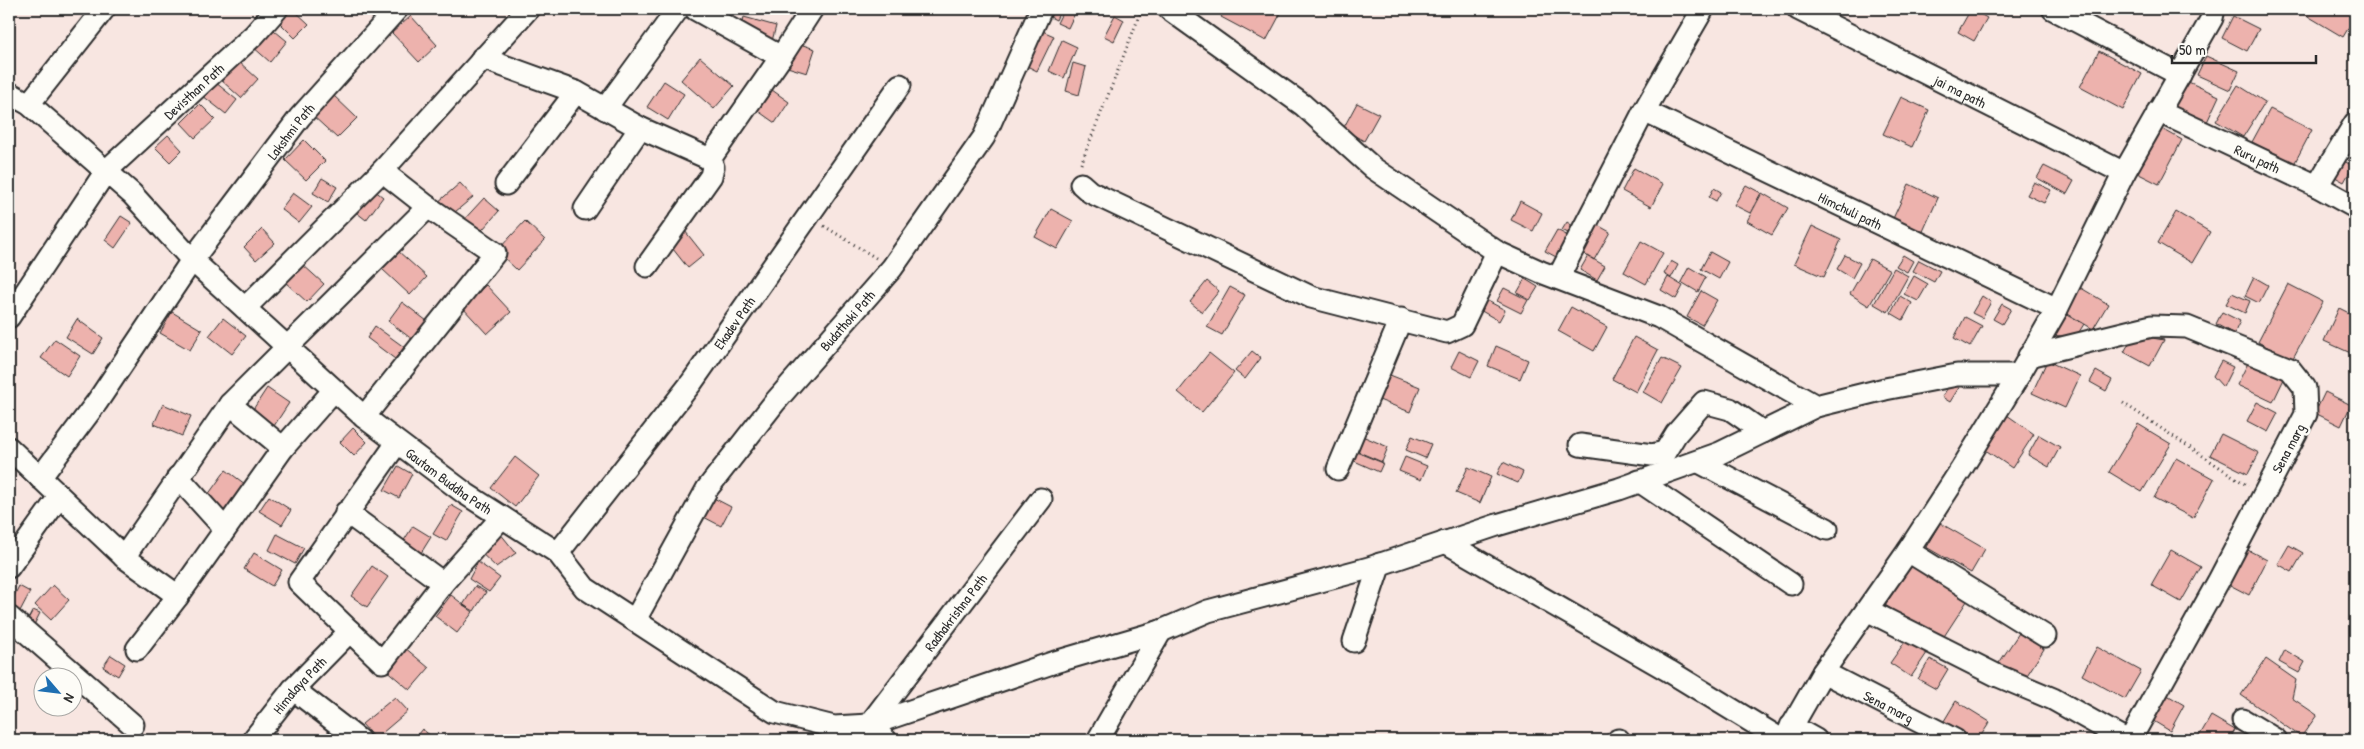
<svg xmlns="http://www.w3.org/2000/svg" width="2364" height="749" font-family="'Patrick Hand',sans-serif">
<rect width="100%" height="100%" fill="#f8e6e1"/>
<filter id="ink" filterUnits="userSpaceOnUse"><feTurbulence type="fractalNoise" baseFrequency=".02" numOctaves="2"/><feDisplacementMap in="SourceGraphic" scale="10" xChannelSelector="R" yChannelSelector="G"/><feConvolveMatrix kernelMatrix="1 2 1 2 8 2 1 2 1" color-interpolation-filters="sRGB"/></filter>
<g filter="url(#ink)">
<path fill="#edb2ad" stroke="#2b2b2b" d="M284,9H293L309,24L295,38L275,18Z
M1044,9H1061L1056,20L1042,13Z
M1064,9H1077L1068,28L1057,23Z
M1226,9H1283L1266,41L1221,17Z
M1971,9L1987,18L1974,41L1958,32Z
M2296,9H2355V17L2343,37Z
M1115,15L1124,20L1114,41L1104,36Z
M411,16L437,45L419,62L392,33Z
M2233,16L2259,29L2247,51L2222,38Z
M744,17L776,26L772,41L740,32Z
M269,26L287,41L270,62L252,46Z
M1038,29L1054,36L1037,71L1021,63Z
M1062,40L1077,47L1064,78L1049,71Z
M791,41L815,49L807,73L784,66Z
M2099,51L2142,74L2123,110L2080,87Z
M2206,56L2239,71L2230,90L2197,75Z
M700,57L734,86L714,109L681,80Z
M238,61L258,79L241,98L221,80Z
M1073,63L1086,67L1079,95L1066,91Z
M2182,79L2219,96L2207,122L2170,105Z
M664,81L684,94L668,120L647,107Z
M215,82L237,100L226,114L203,96Z
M765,85L789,102L775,123L751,106Z
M2238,85L2265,102L2243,137L2216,121Z
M332,94L357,118L337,138L312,115Z
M1901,97L1929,110L1912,147L1883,134Z
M1357,103L1379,114L1364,141L1343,129Z
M200,104L215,119L195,138L181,123Z
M2270,109L2312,130L2294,164L2252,142Z
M2157,126L2182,140L2159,184L2133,171Z
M168,135L182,150L170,162L155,147Z
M304,140L325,161L306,180L285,160Z
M2337,157L2353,166L2344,182L2328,173Z
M2044,166L2074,181L2067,194L2037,178Z
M1634,168L1663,184L1651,207L1622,191Z
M322,178L337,187L328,202L313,193Z
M2034,182L2051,190L2044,203L2027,195Z
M460,183L473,197L449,217L437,203Z
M1909,184L1938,198L1920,238L1890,225Z
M1746,185L1761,193L1750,213L1734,205Z
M370,187L383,197L366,220L352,209Z
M1714,188L1721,192L1716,201L1709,197Z
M293,193L312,207L299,223L281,209Z
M1762,193L1788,208L1772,235L1747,221Z
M484,198L499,211L475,238L460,224Z
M1520,201L1542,213L1533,231L1511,220Z
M1051,209L1073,221L1057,249L1035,237Z
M2176,212L2210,232L2192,263L2158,243Z
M121,216L132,223L115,248L105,240Z
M525,221L545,240L517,270L497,251Z
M1567,222L1576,228L1572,235L1562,230Z
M1594,223L1610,232L1594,260L1579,251Z
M1812,226L1841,240L1824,277L1794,264Z
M262,229L275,243L256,260L244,247Z
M1557,230L1570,237L1558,258L1545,251Z
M685,231L704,255L688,268L669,244Z
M1641,241L1663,253L1646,284L1624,272Z
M398,251L427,277L410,295L382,269Z
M1710,252L1728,262L1719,279L1701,269Z
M1845,255L1860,263L1852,278L1837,269Z
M1903,255L1913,261L1907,272L1896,266Z
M1588,256L1605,266L1597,280L1580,270Z
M1870,259L1890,270L1869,306L1850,294Z
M1919,260L1940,271L1934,282L1913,271Z
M1671,261L1678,265L1671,278L1664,274Z
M302,264L324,284L307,302L285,282Z
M1689,267L1706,277L1698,292L1681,282Z
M1894,268L1908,276L1888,312L1874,304Z
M1914,276L1928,284L1918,301L1904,294Z
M1668,277L1683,286L1676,299L1661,290Z
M2254,277L2268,285L2259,303L2245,296Z
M1525,279L1538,287L1530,300L1517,293Z
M1207,281L1219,291L1202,312L1190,302Z
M2288,284L2323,302L2292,360L2258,342Z
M486,285L511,312L487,334L462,307Z
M2076,285L2108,304L2093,329L2061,310Z
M1230,287L1245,295L1222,335L1207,327Z
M1504,288L1528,300L1521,313L1497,301Z
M1701,291L1717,300L1702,325L1687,317Z
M2232,293L2250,301L2245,313L2226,304Z
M1900,296L1912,303L1903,320L1891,313Z
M1982,296L1991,302L1982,318L1972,313Z
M1484,299L1505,310L1499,321L1478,309Z
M402,302L427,321L413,340L388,321Z
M2002,304L2011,309L2002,324L1993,319Z
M1571,307L1607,327L1594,351L1558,331Z
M2339,308L2355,316V355L2324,341Z
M172,312L202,330L190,350L160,333Z
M2062,312L2084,324L2076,337L2048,335Z
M2222,312L2240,321L2234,334L2216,324Z
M1965,317L1982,326L1970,347L1954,338Z
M223,318L246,336L232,354L209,336Z
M77,319L103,338L93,354L66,337Z
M375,326L404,347L395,359L367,338Z
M2134,335L2164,340L2150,366L2124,352Z
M1634,337L1658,350L1636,392L1612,379Z
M55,339L80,356L67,376L41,358Z
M1496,346L1528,360L1520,379L1488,366Z
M1252,351L1261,358L1245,379L1235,371Z
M1459,351L1479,361L1471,377L1451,367Z
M1209,353L1234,373L1202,412L1178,392Z
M1662,358L1682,368L1662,403L1643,392Z
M2047,361L2080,376L2065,408L2032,393Z
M2221,361L2233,367L2223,387L2213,376Z
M2249,361L2284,379L2273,402L2237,385Z
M2096,371L2112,380L2106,391L2090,382Z
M1390,375L1420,387L1410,412L1379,400Z
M1952,381L1960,386L1950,402L1942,397Z
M267,388L289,403L272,429L250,414Z
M2325,392L2351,405L2341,426L2315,413Z
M2257,402L2278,413L2268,432L2247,421Z
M163,404L191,416L182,436L154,424Z
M2007,415L2034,434L2012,468L1984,449Z
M2138,424L2171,444L2142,492L2109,472Z
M353,428L367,442L354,456L340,442Z
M2221,434L2259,453L2248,474L2210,455Z
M1360,435L1388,447L1382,462L1354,450Z
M2039,435L2060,447L2049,467L2028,455Z
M1412,436L1431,444L1425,458L1406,450Z
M1354,451L1383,463L1379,472L1350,459Z
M515,457L539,476L515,507L491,488Z
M1405,457L1427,466L1421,480L1399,471Z
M2176,458L2214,479L2193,518L2154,498Z
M1503,462L1523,472L1518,483L1497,474Z
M398,466L412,474L399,498L384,490Z
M1468,467L1491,477L1480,503L1456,493Z
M226,470L245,484L225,513L205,499Z
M708,495L731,507L721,526L698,514Z
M269,496L291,510L282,525L259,511Z
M451,505L463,512L446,541L433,534Z
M1940,523L1985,549L1971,573L1926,547Z
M413,526L431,537L421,553L403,542Z
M500,533L516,553L496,567L479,551Z
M277,534L304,548L295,564L269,550Z
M2289,545L2303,553L2292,572L2278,564Z
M2244,548L2267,560L2249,595L2226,583Z
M2171,550L2201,567L2181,602L2151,585Z
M254,553L282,570L272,586L244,569Z
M1913,561L1969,598L1941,641L1885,605Z
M478,562L500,578L489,592L469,579Z
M372,566L388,577L367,607L351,596Z
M53,585L69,600L51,620L35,605Z
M19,586L30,592L19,613L9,606Z
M475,586L486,592L474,611L463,605Z
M451,595L473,612L457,633L435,616Z
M33,610L40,613L34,625L27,621Z
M2019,633L2044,649L2022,683L1997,666Z
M1909,636L1929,650L1911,677L1890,663Z
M404,647L429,668L410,690L385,669Z
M2097,647L2141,671L2125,699L2082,675Z
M2285,650L2305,662L2299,673L2279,662Z
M111,655L125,664L118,676L103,667Z
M1930,659L1948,669L1936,689L1918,679Z
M2266,659L2296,680L2292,698L2317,715L2301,737L2241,695Z
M2164,693L2184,705L2170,731L2150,719Z
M395,697L408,711L375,739L362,724Z
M1956,701L1990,722L1978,740H1964L1941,726Z
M2211,716L2235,730L2229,740H2197Z
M422,729L436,740H413Z"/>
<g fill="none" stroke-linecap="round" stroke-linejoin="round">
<g stroke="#2b2b2b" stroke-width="25">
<g id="minor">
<path d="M695,9L781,57L812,9"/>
<path d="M1169,9L1303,105L1373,168L1497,252L1541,272L1659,317L1816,406L1885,389L1957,375H2019"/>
<path id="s1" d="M1798,9L2124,173"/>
<path d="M2053,9L2180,75"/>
<path d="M482,58L576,92L640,128L710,159"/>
<path id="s2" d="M9,93L29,104L132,194L192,260L364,417L466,494L558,553L585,588L775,712L834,727L869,725L886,740"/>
<path d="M29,104L104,9"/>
<path d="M605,109L678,9"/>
<path id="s3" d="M1644,111L2057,309"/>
<path id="s4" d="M2158,111L2317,186L2355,207"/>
<path d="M506,184L576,92"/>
<path d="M1081,184L1090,192L1311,297L1447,332L1462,325L1497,252"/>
<path d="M2317,186L2355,123"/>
<path d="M585,209L640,128"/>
<path d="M647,266L711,176L713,167L710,159L781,57"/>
<path d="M1558,278L1644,111L1703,9"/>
<path d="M245,308L382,171L528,9"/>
<path id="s5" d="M9,317L106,171L254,35L277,9"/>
<path d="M2029,356L2152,326L2187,327L2290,369L2305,388L2306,414L2219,580L2130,740"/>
<path d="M230,404L283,448"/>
<path d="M364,417L495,253L428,207L382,171"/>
<path d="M397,443L299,582L382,662L443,583L502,517"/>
<path d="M1580,445L1652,455L1665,452L1676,434L1704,402L1730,409L1763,432"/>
<path d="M9,448L124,557L178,596"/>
<path d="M1699,462L1827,529"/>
<path d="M1338,469L1401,319"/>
<path d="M178,477L224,528"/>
<path id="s6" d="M40,478L97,402L192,260L300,117L397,9"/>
<path d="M1639,481L1791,584"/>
<path d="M346,512L443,583"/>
<path d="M1445,542L1669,671L1782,740"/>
<path d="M1908,551L2045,636"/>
<path id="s7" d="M558,553L692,382L900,85"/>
<path d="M124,557L230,404L428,207"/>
<path d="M9,567L59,497"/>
<path d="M1867,610L1996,675L2053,699L2126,740"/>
<path d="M9,617L133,725"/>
<path id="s8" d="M635,620L707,489L775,402L892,268L984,137L1041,9"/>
<path d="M1354,641L1380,564"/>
<path d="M137,649L178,596L283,448L334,390"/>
<path id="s9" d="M1823,672L1955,740"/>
<path d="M293,689L359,740"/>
<path d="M2243,720L2276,740"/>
<path d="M869,725L1055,662L1161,631L1208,611L1369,568L1497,525L1619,489L1720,453L1816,406"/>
<path id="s10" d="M869,725L1041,499"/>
<path d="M1791,726L1816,740"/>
<path id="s11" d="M253,740L293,689L350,631"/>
<path d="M1098,740L1161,631"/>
<path d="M1618,740H1619"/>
<path d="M1784,740L1823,672L1908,551L1962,468L2019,375L2057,309L2124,173L2212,18L2214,9"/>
</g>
</g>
<path stroke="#2b2b2b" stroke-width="3" stroke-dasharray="1 4" stroke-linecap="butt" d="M1081,164L1142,9
M824,226L876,258
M2123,403L2248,486"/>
<use href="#minor" stroke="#fdfcf7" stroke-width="21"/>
</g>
</g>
<g text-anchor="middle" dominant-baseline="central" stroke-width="5" stroke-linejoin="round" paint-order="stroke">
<g font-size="14" fill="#2b2b2b" stroke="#fdfcf7">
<text stroke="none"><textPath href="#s5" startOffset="294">Devisthan Path</textPath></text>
<text stroke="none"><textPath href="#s1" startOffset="182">jai ma path</textPath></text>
<text stroke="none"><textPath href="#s6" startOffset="428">Lakshmi Path</textPath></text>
<text stroke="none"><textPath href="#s4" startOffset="110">Ruru path</textPath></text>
<text stroke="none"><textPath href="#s3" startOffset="229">Himchuli path</textPath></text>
<text stroke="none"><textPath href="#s8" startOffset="369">Budathoki Path</textPath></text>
<text stroke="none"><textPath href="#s7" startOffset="290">Ekadev Path</textPath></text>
<text transform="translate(2288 448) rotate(-62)">Sena marg</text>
<text stroke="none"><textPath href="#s2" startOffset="588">Gautam Buddha Path</textPath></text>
<text stroke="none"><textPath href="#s10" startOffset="142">Radhakrishna Path</textPath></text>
<text stroke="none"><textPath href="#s11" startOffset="72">Himalaya Path</textPath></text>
<text stroke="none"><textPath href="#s9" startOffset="74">Sena marg</textPath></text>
</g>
</g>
<rect width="2364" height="749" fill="none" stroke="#fdfcf7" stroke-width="30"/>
<rect x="15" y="15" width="2334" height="719" fill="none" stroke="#2b2b2b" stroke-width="2" filter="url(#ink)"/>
<g transform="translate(58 692) rotate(118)"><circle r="24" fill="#fdfcf7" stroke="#a9a8a5"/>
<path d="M0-4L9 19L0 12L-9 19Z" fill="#1f6fb2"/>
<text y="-8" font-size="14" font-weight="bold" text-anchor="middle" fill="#2b2b2b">N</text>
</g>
<path d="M2172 55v8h144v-8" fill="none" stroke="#2b2b2b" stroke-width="2.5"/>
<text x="2179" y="55" font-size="15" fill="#2b2b2b" stroke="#fdfcf7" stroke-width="4" paint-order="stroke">50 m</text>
</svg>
